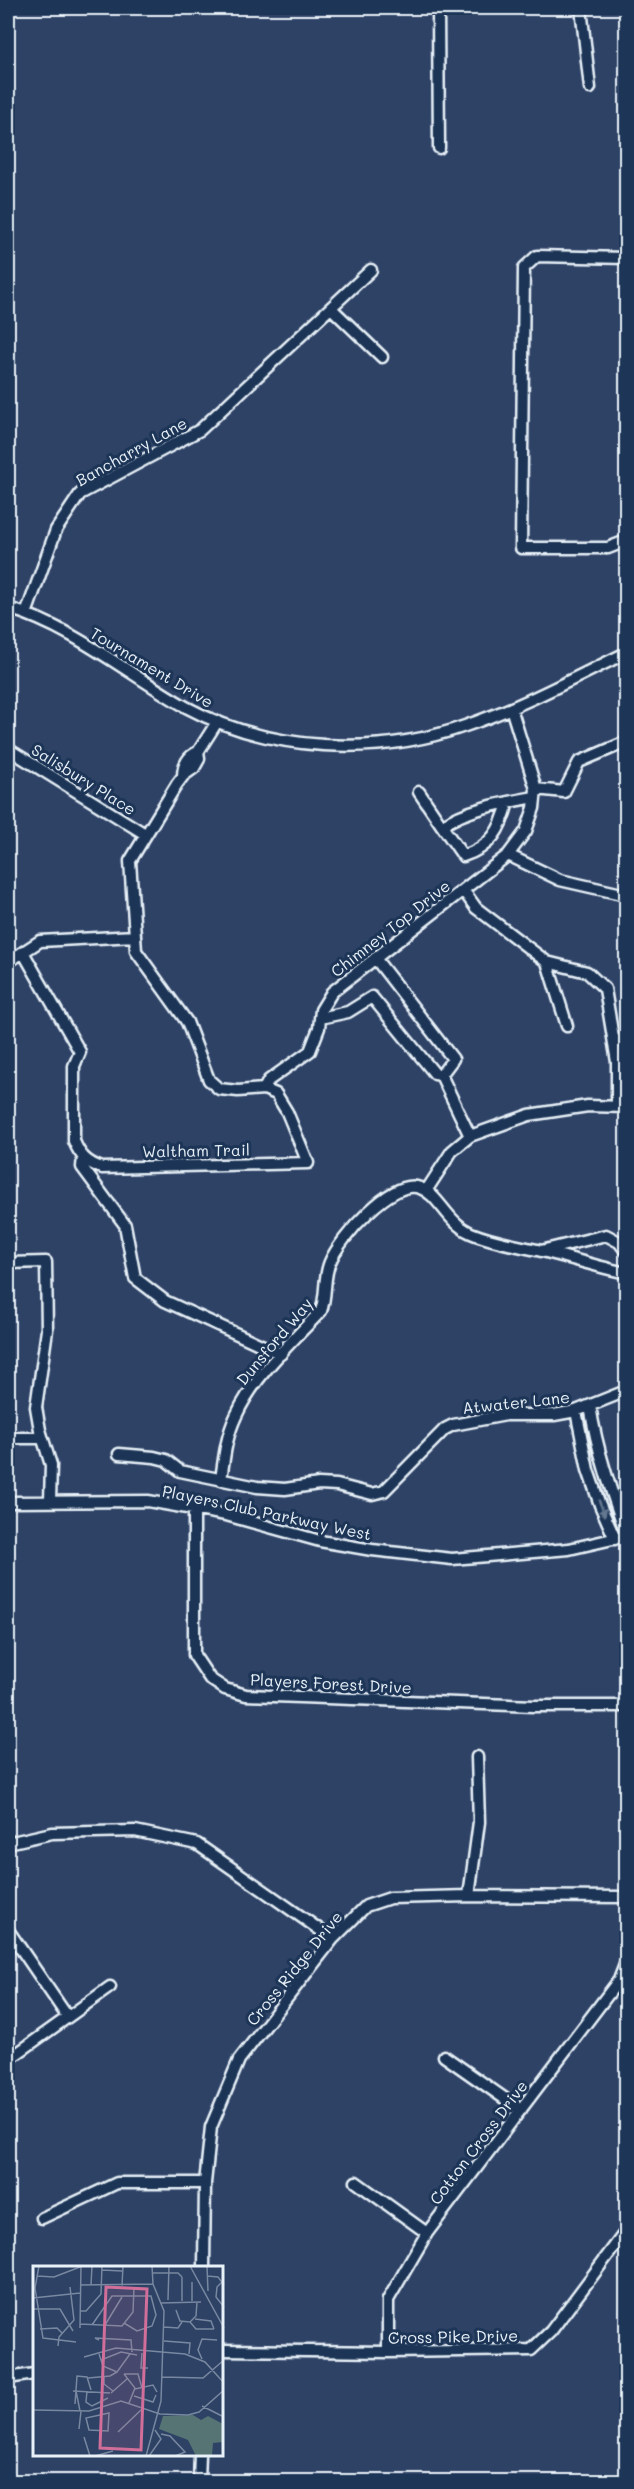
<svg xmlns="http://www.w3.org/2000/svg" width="634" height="2489" font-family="Mali,sans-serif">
<rect width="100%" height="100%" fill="#2e4266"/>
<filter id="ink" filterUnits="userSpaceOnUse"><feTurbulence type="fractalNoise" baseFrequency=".0167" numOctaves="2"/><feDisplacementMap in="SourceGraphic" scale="12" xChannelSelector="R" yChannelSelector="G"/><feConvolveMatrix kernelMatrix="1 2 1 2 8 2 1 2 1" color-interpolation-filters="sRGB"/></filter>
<g filter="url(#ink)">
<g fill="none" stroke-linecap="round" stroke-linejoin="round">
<g stroke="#e8f1f8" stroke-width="15">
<path id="minor" d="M438,8L439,148
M581,8L590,88
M626,258L537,256L524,268L521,548H608L626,541
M331,308L382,357
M8,608C73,627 128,674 186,707C269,752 377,757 465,726C521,707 574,678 626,653
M26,614L56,530L80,494L200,430L371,270
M8,749L145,834
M183,776C183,765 188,756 198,752
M536,789L564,792L579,762L626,742
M419,792L442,826
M508,802C501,830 491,847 463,856L442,826C465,809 507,802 535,797
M508,855L560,880L626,895
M463,890L476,908L547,962L587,972L605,989L617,1062V1105
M23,952L80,1052L74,1066V1141C80,1156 87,1163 102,1168L308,1163L287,1112L276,1094L264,1089L238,1091L219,1089L209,1080L187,1022L136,951L130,861L177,784L183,776L194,768L199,759L198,752L217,722
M375,958L453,1059L441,1075
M8,962L40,941L135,936
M547,962L567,1026
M320,1018L348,1012L372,997L435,1074L441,1075
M614,1041L626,1040
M441,1075L470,1136
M264,1089L269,1080L310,1051L319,1028L321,1010L332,992L508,855L526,831L534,808L536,789L511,708
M83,1157L82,1167L125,1225L135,1278L165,1301L281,1354
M426,1191L452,1151L470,1136L529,1115L588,1106L626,1107
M541,1251L606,1235L619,1242L626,1251
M8,1263L46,1262L47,1330L36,1407L40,1430L51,1465L50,1501
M590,1406C597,1451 611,1491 626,1533
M576,1411L588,1470L600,1505L615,1539
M8,1438H42
M119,1454L154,1457L166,1460L180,1471L257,1487L285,1489L319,1484L337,1485L372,1494L384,1491L445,1429L453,1425L506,1415H554L576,1411L626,1391
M221,1480C224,1458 226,1437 236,1416C254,1376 291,1343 321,1311C327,1295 323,1278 330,1262C339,1239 393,1177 420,1188C439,1194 447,1223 471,1233C495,1243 521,1246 546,1252C573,1259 600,1267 626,1273
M8,1502L148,1501L226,1515L320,1541L372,1550L452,1559L569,1549L626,1536
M194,1511V1655L210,1679L225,1689L246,1695L534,1706H626
M8,1843L52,1833L135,1831L197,1844L333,1939
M469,1896L479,1822L477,1757
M8,1930L67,2016
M444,2056L521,2110
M8,2060L110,1987
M356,2182L427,2233
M42,2218L117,2183H205
M204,2267L205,2183L211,2127L239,2060L333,1939L366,1906L390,1898L469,1896L626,1897
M222,2350L388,2352L531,2350L551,2331L626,2231
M388,2352V2300L427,2233L619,1980L626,1962
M8,2378L34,2374
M199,2482L200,2454"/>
</g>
<use href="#minor" stroke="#1d3557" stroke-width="10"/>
</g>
<defs><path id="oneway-solid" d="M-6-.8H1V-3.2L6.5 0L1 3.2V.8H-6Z" transform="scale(1.5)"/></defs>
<use fill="#64778f" href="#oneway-solid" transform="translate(602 1508) rotate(68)"/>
</g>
<g text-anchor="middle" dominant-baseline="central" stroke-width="6" stroke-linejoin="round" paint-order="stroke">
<g font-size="16" fill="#e8f1f8" stroke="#1d3557">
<text transform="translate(131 451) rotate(-29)">Bancharry Lane</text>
<text transform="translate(152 667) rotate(31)">Tournament Drive</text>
<text transform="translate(84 779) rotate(32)">Salisbury Place</text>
<text transform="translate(390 928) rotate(-38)">Chimney Top Drive</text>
<text transform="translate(196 1150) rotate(-1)">Waltham Trail</text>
<text transform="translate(274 1341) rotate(-50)">Dunsford Way</text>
<text transform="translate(516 1402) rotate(-6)">Atwater Lane</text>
<text transform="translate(267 1512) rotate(12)">Players Club Parkway West</text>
<text transform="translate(331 1683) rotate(3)">Players Forest Drive</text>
<text transform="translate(294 1968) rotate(-51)">Cross Ridge Drive</text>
<text transform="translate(478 2142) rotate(-53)">Cotton Cross Drive</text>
<text transform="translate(453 2336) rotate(-1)">Cross Pike Drive</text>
</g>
</g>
<g transform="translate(33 2266)">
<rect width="190" height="190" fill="#2e4266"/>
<path d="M160,149L168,154L175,150L190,158V176L180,177L179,190H163L155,174L126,163L130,150Z" fill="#557473"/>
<path fill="none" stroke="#7888a0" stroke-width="1.5" d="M6,0L2,22L10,72L43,76M157,0L191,62M174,0L175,25M69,4L89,5M119,7H145L149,11M4,10L21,11L47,1M174,10L185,11L191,19M189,16L184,21L183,31L191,41M47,19L120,18M58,19L59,0M89,20L90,0M0,32L47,27M135,34L136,0M149,35V11M159,35V16M128,37L168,36M0,43H27L40,65M143,44L147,55L157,56L163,50L164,36M47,45H53L68,28L69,0M162,53L178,55L181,63M157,56L163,63H181M47,58L89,60L100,46L101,21M59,59L79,30H118L123,49L119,60L104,65L91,57M72,59L89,31M131,61L145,62L149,56M47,62L48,0M7,63L24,62L29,67M66,74L62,72L98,74L99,86M131,75L157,77L156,88M25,80L26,71L41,54L37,21M109,87L108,102H115M66,88L70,100L84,106L97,88M51,91L83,82L152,88L172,96L191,117M169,93L165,84L169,73L184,74M68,94L88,86L104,89M91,108L102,122L96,137M91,108H105L109,122M71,111V118L80,125M129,111L170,112L191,94M55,112L77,110L84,106M102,123L120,119L124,126M40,125L77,127M43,125L47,145M54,125L53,136L59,140L75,132M78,127L94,113M101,130L120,136L123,129M42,138L44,110L54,111L58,124M169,140L191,151M0,144L56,145L88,135L127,148L155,149L166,146L191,124M76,147L75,165L56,164L53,152ZM46,163L48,145M85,166L108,144M128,168L137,170L152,186L142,190M51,171L57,190M62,190L80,185M113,190L128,135L131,45L120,18L119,0M116,190L128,173L122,164"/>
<path fill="#d16f9a" fill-opacity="0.15" stroke="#d16f9a" stroke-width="3" d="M73,21L114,23L108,184L67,182Z"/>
<rect width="190" height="190" fill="none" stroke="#e8f1f8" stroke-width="3"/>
</g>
<rect width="634" height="2489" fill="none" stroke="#1d3557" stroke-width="30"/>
<rect x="15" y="15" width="604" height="2459" fill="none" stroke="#e8f1f8" stroke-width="2" filter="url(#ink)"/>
</svg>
